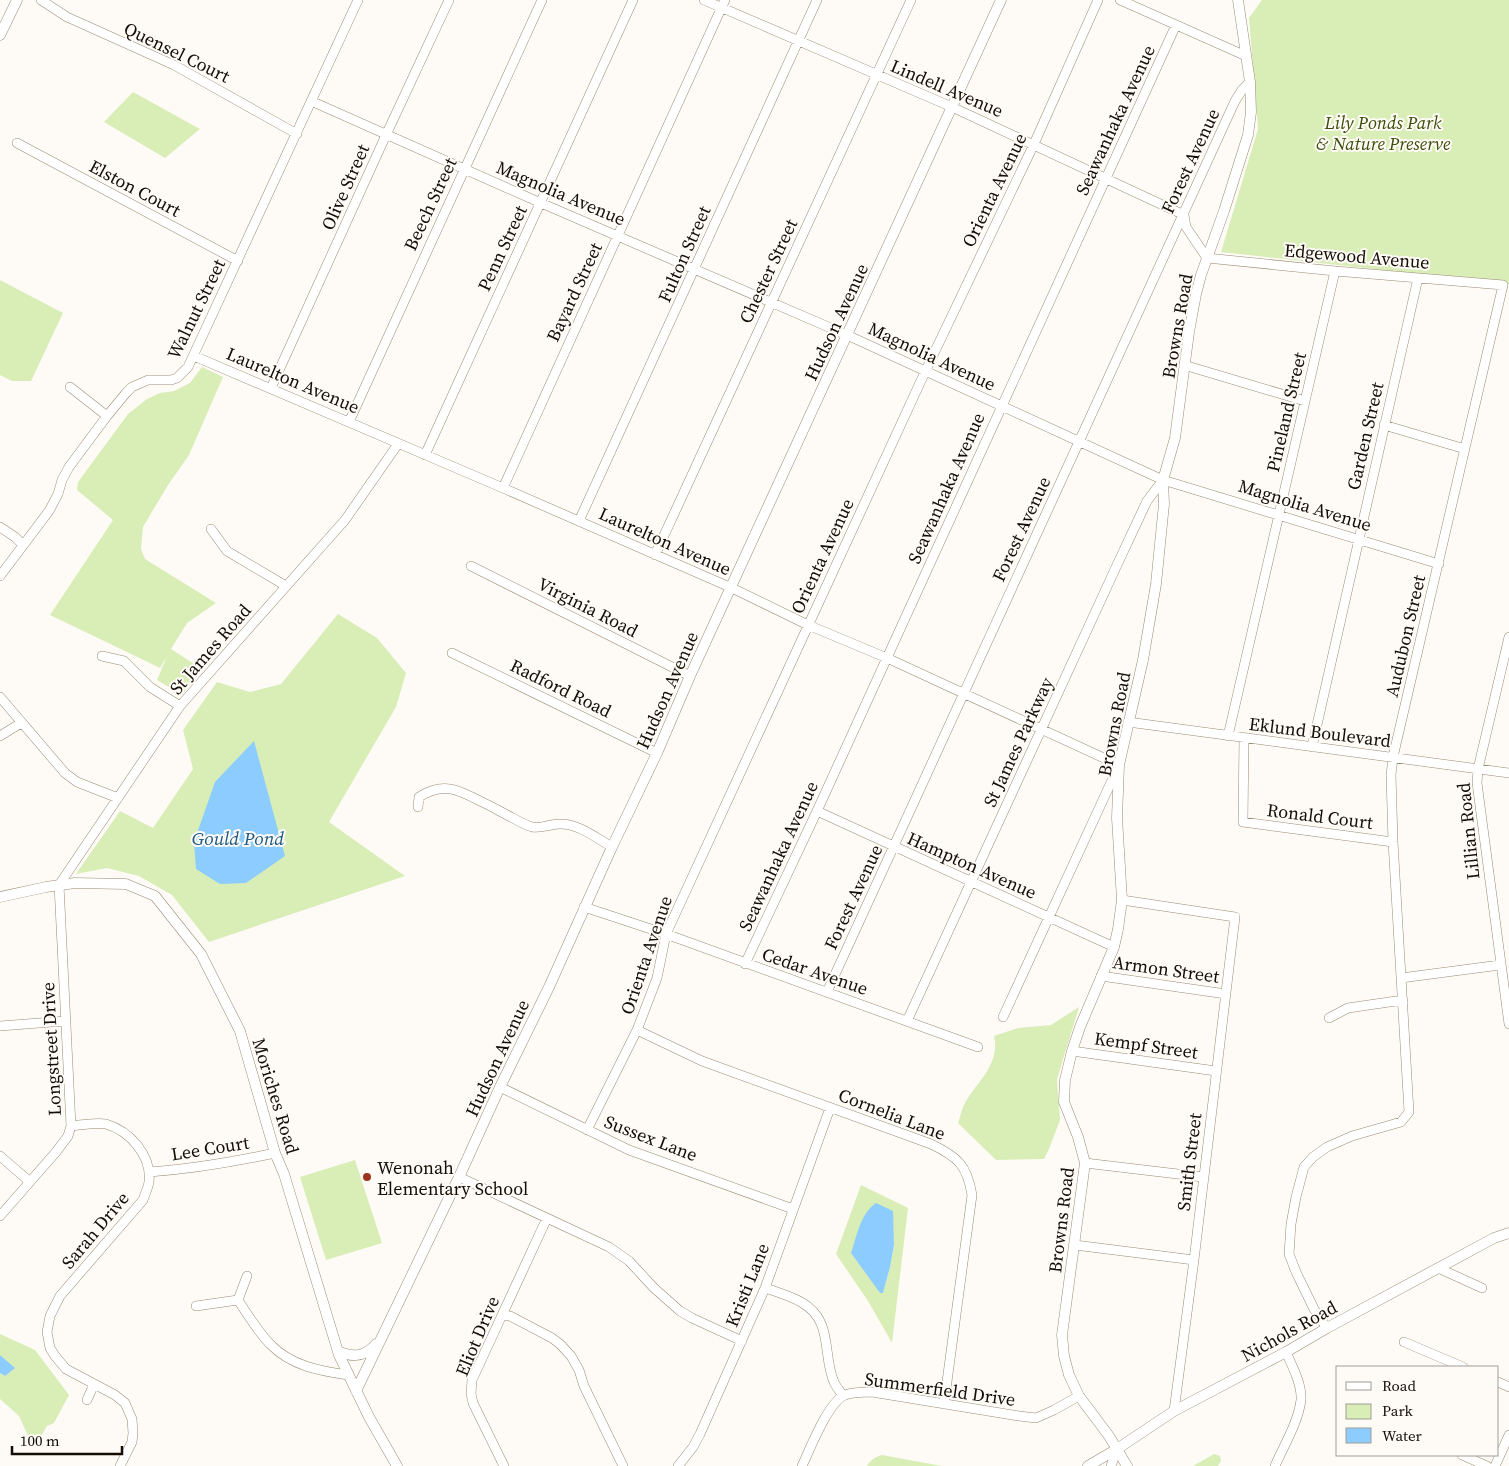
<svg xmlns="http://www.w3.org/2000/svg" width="1509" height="1466" font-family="'Source Serif 4',serif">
<rect width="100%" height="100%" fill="#fefbf6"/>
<path fill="#d9edb7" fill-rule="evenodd" d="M1262,0H1509V284L1221,252L1258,129L1249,18Z
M133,92L200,129L165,158L104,122Z
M0,280L63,313L31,381H12L0,375Z
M202,367L223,377L189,455L168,485L143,527L141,549L145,559L216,603L187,623L171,649L202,669L182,695L157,680L167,656L160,668L50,615L113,520L77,490L78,482L128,414L147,399L160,393L174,391L190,383Z
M338,614L377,638L406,673L396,707L329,822L405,876L209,942L172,895L139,876L107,868L76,874L120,811L153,828L193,769L183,730L217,682L250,692L281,684Z
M1079,1007L1057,1079L1060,1120L1049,1149L1044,1159L996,1160L958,1123C960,1118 961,1112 963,1107C974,1083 1001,1066 994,1036L1018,1028L1051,1025Z
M355,1160L382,1243L326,1260L300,1177Z
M861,1185L908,1208L892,1343L868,1301L836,1254ZM894,1245L890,1267L883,1293L880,1292L851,1253Z
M0,1334L35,1350L69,1395L54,1423L47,1426L35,1447L32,1445L19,1416L0,1399V1373L5,1376L14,1368L0,1355Z
M1214,1454L1220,1456L1221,1461L1218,1466H1193Z
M882,1455L942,1466H867C870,1460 875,1457 882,1455Z"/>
<path fill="#8cccff" d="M254,741L285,856L246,883L220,884L196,869L194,842L215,782Z
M876,1203L893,1211L894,1245L890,1267L883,1293H880L851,1253C857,1236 860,1214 876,1203Z
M0,1355L15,1368L5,1376L0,1373Z"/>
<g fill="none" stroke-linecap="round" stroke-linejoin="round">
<g stroke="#9b8b74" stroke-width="10">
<path id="minor" d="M41,0L67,17L174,65L297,134
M704,0L952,107L1184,215L1186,227L1207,258L1335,271L1503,285L1393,757L1391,775L1393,842L1409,1112L1401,1122L1352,1136L1327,1147L1313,1157L1304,1167L1296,1197L1291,1224L1289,1254L1296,1272L1314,1309L1327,1328
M1120,0L1246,56
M311,101L541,203L847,335L1163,480L1439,564
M17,143L238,261
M194,356L503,488L732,588L808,625L887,658L1119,765L1003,1017
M1184,365L1305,401
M70,387L107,416
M271,388L386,135L449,0
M349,422L542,0
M1384,425L1465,449
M425,455L633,0
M503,488L725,0
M579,521L817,0
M0,527L15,537L23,545
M211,529L227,551L286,586
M655,555L911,0
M471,566L690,676
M0,576L49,511L58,494L62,480L69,467L107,416L126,393L132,387L148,380H171L177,378L188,367L358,0
M1509,637L1478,769L1477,783L1509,1024
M452,653L657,753
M102,656L124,661L150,687L180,706
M0,697L65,773L77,782L118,798
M1128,722L1509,773
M0,736L21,723
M1228,736L1335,271
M1244,738L1243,822L1393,842
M1312,747L1418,278
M418,807L419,797C443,782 457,789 480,801C491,806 501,812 511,817C518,821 525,825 532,827C542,829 550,824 559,824C578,823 596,838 612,847
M817,811L1114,947
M1122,900L1235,917L1194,1260L1174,1411
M584,907L666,934L978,1047
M745,964L817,811L1176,25
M1101,976L1226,994
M1401,978L1500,965
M827,992L1235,101L1242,90L1250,82
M1329,1018L1348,1008L1403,1000
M907,1021L1117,565L1147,501L1163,480
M0,1026L65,1021
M637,1030L702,1061L931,1144C958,1157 967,1165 972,1195L944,1404
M1072,1051L1216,1071
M500,1087L629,1150L793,1209
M71,1126C81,1125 95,1122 106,1124C130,1131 152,1156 149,1182C148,1188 145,1194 143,1200L60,1296L50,1316L47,1332L50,1348L55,1356L66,1369L115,1395L125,1403L132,1419L133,1433L132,1442L120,1466
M587,1130L637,1030L657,978L666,934L925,372L1034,144L1098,0
M0,1156L30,1182
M1085,1163L1203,1177
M149,1172C192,1169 233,1162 275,1153
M459,1177L609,1247L629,1261L654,1288L680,1311L692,1318L742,1341
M0,1216L56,1152L68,1136L71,1126L59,885L180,706L345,520L398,444
M1075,1245L1194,1260
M1438,1268L1482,1288
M247,1276L238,1300C248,1315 258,1332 270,1344C291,1366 320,1371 348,1375
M765,1288C777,1292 790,1296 801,1302C834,1320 822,1355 834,1382C836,1387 840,1391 843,1396
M196,1306L238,1300
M503,1315L510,1316L552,1338L560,1344L571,1356L579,1370L584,1386L623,1466
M1404,1342L1463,1367
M1498,1382L1509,1387
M87,1400L94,1384
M1462,1455L1487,1466
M504,1466L473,1403L471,1394L472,1380L547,1218
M678,1466L693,1447L700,1434L765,1288L830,1108
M802,1466C810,1449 828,1402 845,1395C853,1392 863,1392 872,1392L1019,1416L1036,1418L1054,1410L1079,1396
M1111,1466L1117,1449
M1275,1466C1284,1445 1298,1423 1301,1400C1302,1384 1292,1366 1286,1352
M1495,1466L1509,1435"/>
</g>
<g stroke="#9b8b74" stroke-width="11">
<path id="tertiary" d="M0,35L17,0
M0,897L46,887L75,883L126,884L155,896L201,954L240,1031L275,1153L284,1174L339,1355L369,1417L397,1466
M338,1351C353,1358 365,1357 376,1344
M356,1391L459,1177L500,1087L549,987L612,847L657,753L690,676L1001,0
M1088,1466L1117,1449L1174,1411L1286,1352L1327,1328L1494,1238L1509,1233
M1127,1466L1109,1436L1079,1396L1069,1375L1064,1356L1062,1335L1085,1163L1078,1137L1064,1102L1065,1080L1072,1051L1080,1027L1114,947L1118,929L1122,900L1117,818L1119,765L1143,660L1156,584L1164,504L1163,480L1175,438L1189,332L1196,294L1201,275L1224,211L1248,135L1251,112L1250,82L1238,0"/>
</g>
<use href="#minor" stroke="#fff" stroke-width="9"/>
<use href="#tertiary" stroke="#fff" stroke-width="10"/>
</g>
<circle fill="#9c341d" stroke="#fefbf6" stroke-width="2" cx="367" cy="1177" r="5"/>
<g text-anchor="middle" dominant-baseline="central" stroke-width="4" stroke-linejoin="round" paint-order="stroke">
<g font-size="18" fill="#130d05" stroke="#fefbf6">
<text transform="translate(177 52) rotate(26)">Quensel Court</text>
<text transform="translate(947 88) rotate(23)">Lindell Avenue</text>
<text transform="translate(1115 120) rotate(-65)">Seawanhaka Avenue</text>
<text transform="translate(1190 161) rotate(-65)">Forest Avenue</text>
<text transform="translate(345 187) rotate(-66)">Olive Street</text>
<text transform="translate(135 188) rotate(28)">Elston Court</text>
<text transform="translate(994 190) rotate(-64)">Orienta Avenue</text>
<text transform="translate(561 193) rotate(23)">Magnolia Avenue</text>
<text transform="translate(430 204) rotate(-65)">Beech Street</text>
<text transform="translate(502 248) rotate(-65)">Penn Street</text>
<text transform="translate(684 254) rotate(-66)">Fulton Street</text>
<text transform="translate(1357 256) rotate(5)">Edgewood Avenue</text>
<text transform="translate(768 271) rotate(-65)">Chester Street</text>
<text transform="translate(574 292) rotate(-65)">Bayard Street</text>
<text transform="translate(196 309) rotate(-64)">Walnut Street</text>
<text transform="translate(836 322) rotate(-65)">Hudson Avenue</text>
<text transform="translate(1177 326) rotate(-80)">Browns Road</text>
<text transform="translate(932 356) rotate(25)">Magnolia Avenue</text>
<text transform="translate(293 380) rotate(23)">Laurelton Avenue</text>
<text transform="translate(1286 412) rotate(-77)">Pineland Street</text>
<text transform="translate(1365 436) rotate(-77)">Garden Street</text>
<text transform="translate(946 488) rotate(-66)">Seawanhaka Avenue</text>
<text transform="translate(1305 505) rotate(17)">Magnolia Avenue</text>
<text transform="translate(1021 529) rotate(-65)">Forest Avenue</text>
<text transform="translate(665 541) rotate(24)">Laurelton Avenue</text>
<text transform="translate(822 556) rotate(-65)">Orienta Avenue</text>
<text transform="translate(588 607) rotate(27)">Virginia Road</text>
<text transform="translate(1405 636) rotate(-77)">Audubon Street</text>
<text transform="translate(210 649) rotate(-49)">St James Road</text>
<text transform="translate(561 688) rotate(26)">Radford Road</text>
<text transform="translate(667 690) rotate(-66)">Hudson Avenue</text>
<text transform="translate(1114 724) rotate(-79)">Browns Road</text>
<text transform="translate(1320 732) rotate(7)">Eklund Boulevard</text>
<text transform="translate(1018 742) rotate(-65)">St James Parkway</text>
<text transform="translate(1320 816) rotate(7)">Ronald Court</text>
<text transform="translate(1468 831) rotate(-96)">Lillian Road</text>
<text transform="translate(778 856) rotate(-65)">Seawanhaka Avenue</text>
<text transform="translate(972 865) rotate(24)">Hampton Avenue</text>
<text transform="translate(853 897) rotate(-65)">Forest Avenue</text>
<text transform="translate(646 955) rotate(-71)">Orienta Avenue</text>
<text transform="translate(1166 969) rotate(8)">Armon Street</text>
<text transform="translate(815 971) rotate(19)">Cedar Avenue</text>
<text transform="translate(1146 1045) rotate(8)">Kempf Street</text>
<text transform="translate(51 1049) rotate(-93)">Longstreet Drive</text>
<text transform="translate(497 1058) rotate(-65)">Hudson Avenue</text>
<text transform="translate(276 1096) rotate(73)">Moriches Road</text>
<text transform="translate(892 1114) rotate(21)">Cornelia Lane</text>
<text transform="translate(651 1138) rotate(21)">Sussex Lane</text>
<text transform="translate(210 1148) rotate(-9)">Lee Court</text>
<text transform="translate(1189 1162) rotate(-83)">Smith Street</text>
<text transform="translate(1061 1220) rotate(-83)">Browns Road</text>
<text transform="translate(95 1230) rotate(-50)">Sarah Drive</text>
<text transform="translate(747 1285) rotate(-68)">Kristi Lane</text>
<text transform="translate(1289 1331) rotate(-29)">Nichols Road</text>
<text transform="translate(477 1336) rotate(-67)">Eliot Drive</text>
<text transform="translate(940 1389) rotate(8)">Summerfield Drive</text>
</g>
<g font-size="18" font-style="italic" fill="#3b4d09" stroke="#fefbf6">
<text x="1383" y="122">Lily Ponds Park<tspan x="1383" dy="21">&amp; Nature Preserve</tspan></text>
</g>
<g font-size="18" fill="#130d05" stroke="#fefbf6" text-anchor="start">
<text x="377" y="1167">Wenonah<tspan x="377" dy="21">Elementary School</tspan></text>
</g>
<g font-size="19" font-style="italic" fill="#1e5a83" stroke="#fefbf6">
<text x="238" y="838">Gould Pond</text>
</g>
</g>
<rect x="1336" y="1366" width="162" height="90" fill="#fefbf6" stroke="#a09c96"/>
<rect x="1346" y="1382" width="25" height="8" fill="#ffffff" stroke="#a09c96"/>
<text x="1382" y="1391" font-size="15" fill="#130d05">Road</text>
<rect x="1346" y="1404" width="25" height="15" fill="#d9edb7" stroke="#a09c96"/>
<text x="1382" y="1416" font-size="15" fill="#130d05">Park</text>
<rect x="1346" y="1428" width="25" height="15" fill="#8cccff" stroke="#a09c96"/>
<text x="1382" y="1441" font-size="15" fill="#130d05">Water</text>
<path d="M12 1446v8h110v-8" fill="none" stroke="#130d05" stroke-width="2.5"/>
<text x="20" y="1446" font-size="15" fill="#130d05" stroke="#fefbf6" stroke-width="4" paint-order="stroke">100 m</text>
</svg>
